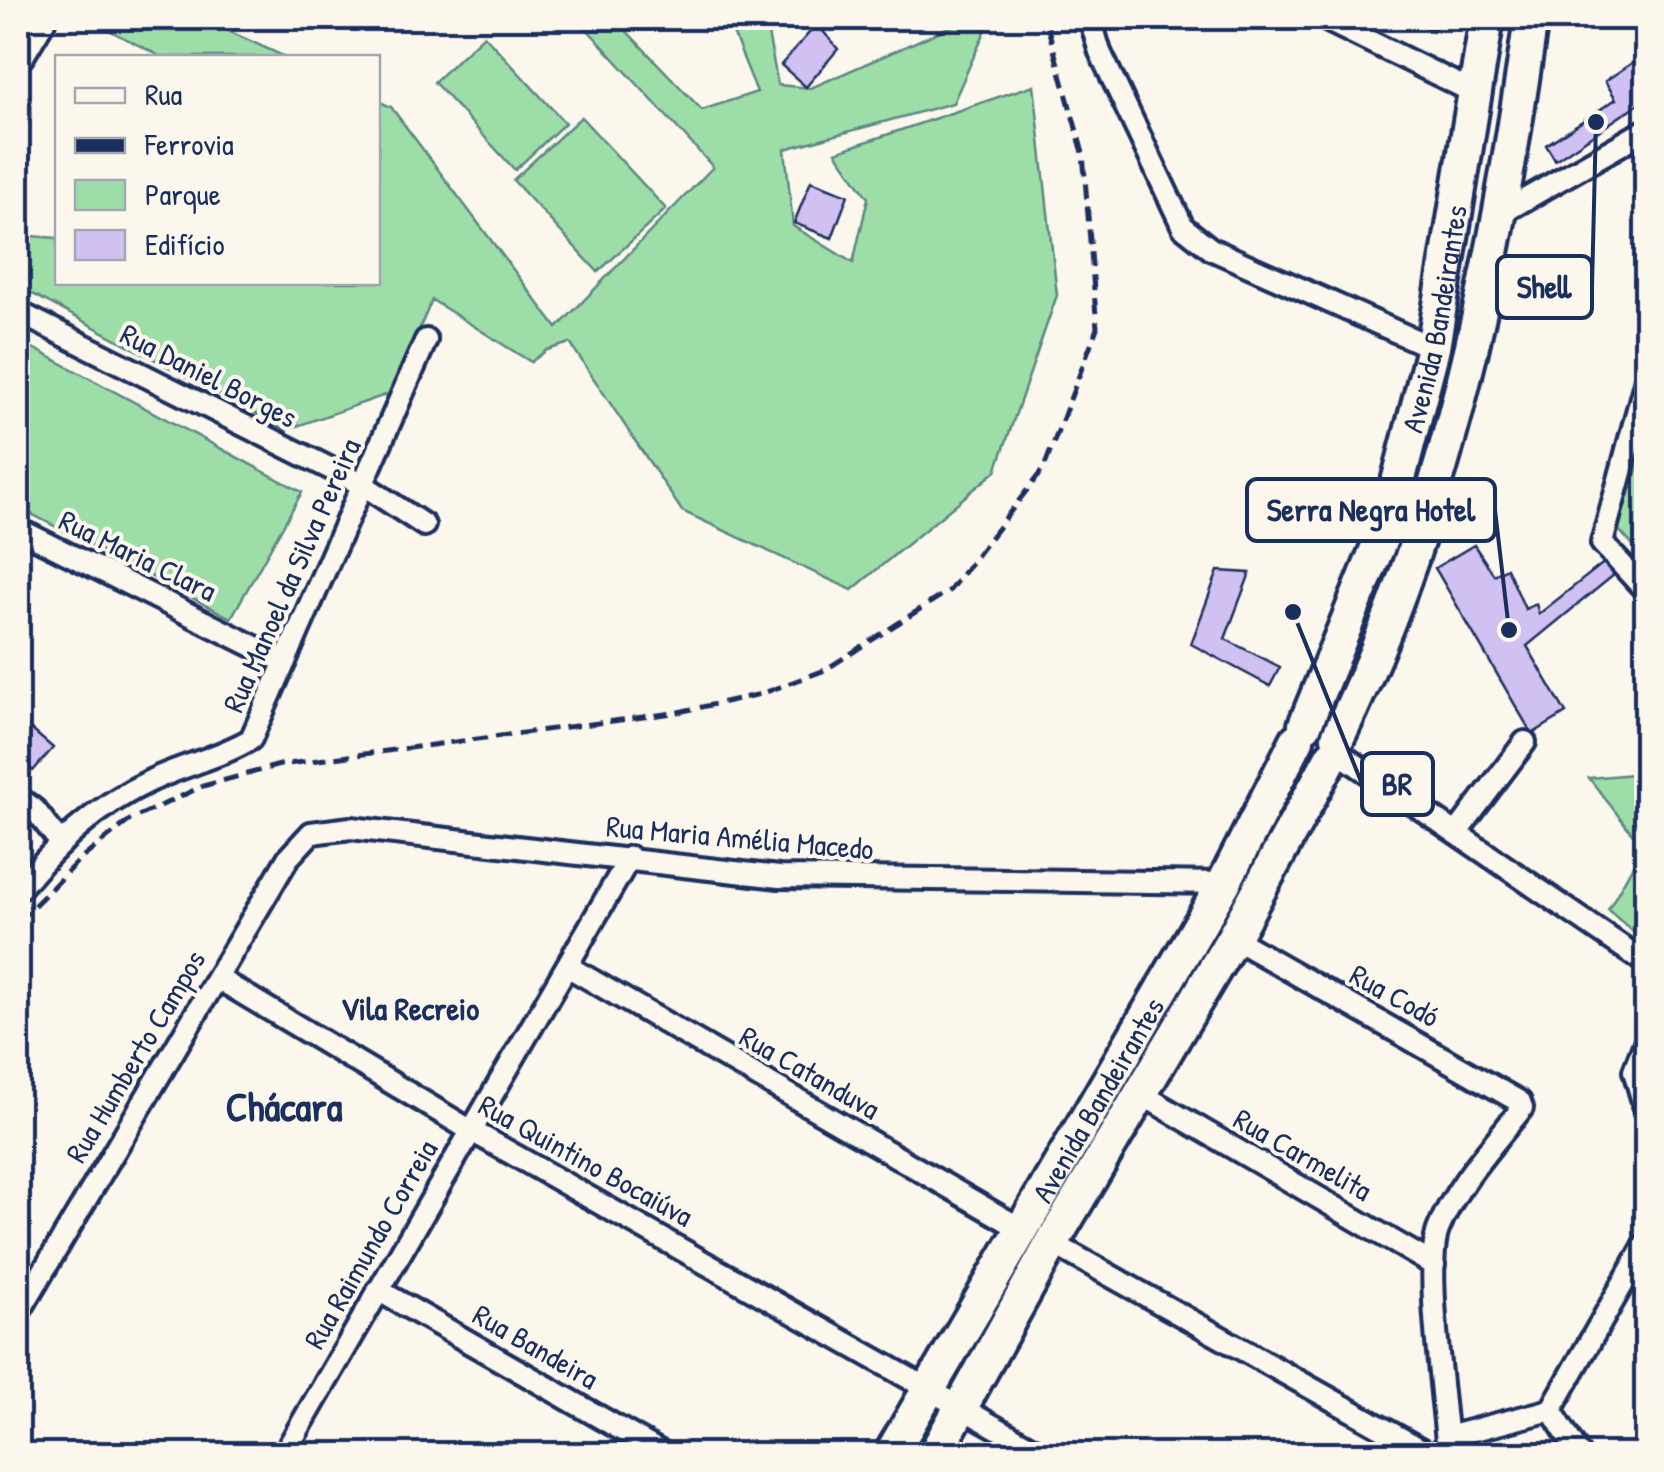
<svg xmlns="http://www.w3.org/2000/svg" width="1664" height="1472" font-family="'Patrick Hand',sans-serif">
<rect width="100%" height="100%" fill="#fbf7ec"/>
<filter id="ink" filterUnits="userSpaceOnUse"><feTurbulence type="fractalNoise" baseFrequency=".01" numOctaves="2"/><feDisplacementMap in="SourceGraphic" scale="20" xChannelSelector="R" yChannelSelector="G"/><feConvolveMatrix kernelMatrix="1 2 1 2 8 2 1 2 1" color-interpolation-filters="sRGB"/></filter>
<g filter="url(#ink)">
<path fill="#9ddea8" stroke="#5c8683" stroke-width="2.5" d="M85,18H200L285,57H162Z
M577,18H614L702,110L757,92L727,18H765L778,85L811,88L970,18H991L953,103L785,149L793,226L853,263L868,198L836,152L1034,85L1057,295L996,471L852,590L682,511L570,343L547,350L531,362L432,300L391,393L286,430L18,286V235L57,238L58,282H378V101L391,107L557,328L713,167Z
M484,35L565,123L515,170L434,82Z
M581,117L666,209L598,272L513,180Z
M18,340L302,492L231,618L18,507Z
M1646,443V560L1617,528Z
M1646,737V943L1608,910L1643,847L1589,778L1633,774Z"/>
<path fill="#d0c1f2" stroke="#1b2f5e" stroke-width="2.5" d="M1404,18H1440L1433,31Z
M817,24L838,49L806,87L781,65Z
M1635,61L1646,79V99L1555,160L1546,145L1616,99L1605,81Z
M811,181L848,195L832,238L794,223Z
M1474,545L1494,575L1507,568L1525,609L1536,604L1539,614L1606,561L1615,574L1527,646L1566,713L1532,734L1435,568Z
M1218,571L1250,573L1225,639L1280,667L1270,686L1191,644Z
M18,718L53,748L33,771L18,757Z"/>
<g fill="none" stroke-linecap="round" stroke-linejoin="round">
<g stroke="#1b2f5e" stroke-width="28">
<path id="street" d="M1090,18L1100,52L1183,227L1211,249L1433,348
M1322,18L1475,93
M1500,214L1646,130
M18,312L365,486L424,525
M1646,379L1602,543L1646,591
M18,529L285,662
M1336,751L1646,963
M18,797L35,810L59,841
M1458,831L1525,742
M18,890C57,845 94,807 150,781C183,765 219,758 251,739L426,340
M1233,938L1520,1102L1522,1108C1493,1145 1455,1186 1438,1230C1424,1268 1445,1407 1448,1454
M567,966L1023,1230
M217,978L470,1130L1043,1454
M1646,1040L1634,1071L1646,1112
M1141,1094L1434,1265
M1052,1243L1429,1454
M378,1290L664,1454
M18,1314L288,858L311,833L351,828L779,877L1224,883
M1551,1410L1646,1243
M1447,1437L1551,1410L1579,1454
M284,1454L630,857"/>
</g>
<g stroke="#1b2f5e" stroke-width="40">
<g id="primary">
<path d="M18,53L39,18"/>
<path id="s1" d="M1305,725L1387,524L1433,348L1487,18"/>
<path d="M1338,737C1447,514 1497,261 1531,18"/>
<path id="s2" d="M891,1454L1224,883L1297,740"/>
<path d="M935,1454L1052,1243L1233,938L1332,756"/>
</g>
</g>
<use href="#street" stroke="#fbf7ec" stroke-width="20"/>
<use href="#primary" stroke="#fbf7ec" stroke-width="32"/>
<path stroke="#1b2f5e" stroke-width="5" stroke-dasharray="15 8" stroke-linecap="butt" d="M18,922L77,862L130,820L203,786L280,765L674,713L761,694L825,670L950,590L1044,468L1097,328L1083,153L1045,18"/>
</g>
</g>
<g text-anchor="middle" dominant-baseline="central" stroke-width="8" stroke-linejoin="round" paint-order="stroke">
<g font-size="30" fill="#1b2f5e" stroke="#fbf7ec">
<text stroke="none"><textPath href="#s1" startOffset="428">Avenida Bandeirantes</textPath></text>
<text transform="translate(209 375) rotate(27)">Rua Daniel Borges</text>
<text transform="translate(138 555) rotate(26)">Rua Maria Clara</text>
<text transform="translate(291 575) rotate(-66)">Rua Manoel da Silva Pereira</text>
<text transform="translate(740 837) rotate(5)">Rua Maria Amélia Macedo</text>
<text transform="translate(1395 995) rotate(29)">Rua Codó</text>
<text transform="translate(135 1056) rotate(-59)">Rua Humberto Campos</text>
<text transform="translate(810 1072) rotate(30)">Rua Catanduva</text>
<text stroke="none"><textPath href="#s2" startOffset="410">Avenida Bandeirantes</textPath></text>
<text transform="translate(1303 1154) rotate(30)">Rua Carmelita</text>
<text transform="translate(586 1160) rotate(29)">Rua Quintino Bocaiúva</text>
<text transform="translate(370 1244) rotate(-60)">Rua Raimundo Correia</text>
<text transform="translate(536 1346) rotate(30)">Rua Bandeira</text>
</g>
<g font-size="32" font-weight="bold" fill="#1b2f5e" stroke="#fbf7ec">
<text x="410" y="1008">Vila Recreio</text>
</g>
<g font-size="40" font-weight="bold" fill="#1b2f5e" stroke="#fbf7ec">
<text x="284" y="1106">Chácara</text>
</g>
</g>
<path fill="none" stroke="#1b2f5e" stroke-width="4" d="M1596 122L1592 287M1509 630L1495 510M1293 612L1362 784"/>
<g fill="#1b2f5e" stroke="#fbf7ec" stroke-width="4">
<circle cx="1596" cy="122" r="10"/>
<circle cx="1509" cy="630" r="10"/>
<circle cx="1293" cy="612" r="10"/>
</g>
<g fill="#fbf7ec" stroke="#1b2f5e" stroke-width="4">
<rect x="1497" y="256" width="95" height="62" rx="10"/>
<rect x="1247" y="479" width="248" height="62" rx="10"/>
<rect x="1362" y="753" width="71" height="62" rx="10"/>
</g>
<g font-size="32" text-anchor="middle" font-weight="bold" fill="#1b2f5e">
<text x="1544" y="298">Shell</text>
<text x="1371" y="521">Serra Negra Hotel</text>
<text x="1397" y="795">BR</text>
</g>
<rect width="1664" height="1472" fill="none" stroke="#fbf7ec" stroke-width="60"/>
<rect x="30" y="30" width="1604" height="1412" fill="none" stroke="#1b2f5e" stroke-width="4" filter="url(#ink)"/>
<rect x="55" y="55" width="325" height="230" fill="#fbf7ec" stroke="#a1a7b3" stroke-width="2.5"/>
<rect x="75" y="88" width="50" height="15" fill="#fbf7ec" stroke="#a1a7b3" stroke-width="2.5"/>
<text x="145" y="105" font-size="30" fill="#1b2f5e">Rua</text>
<rect x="75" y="138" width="50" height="15" fill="#1b2f5e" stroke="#a1a7b3" stroke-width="2.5"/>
<text x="145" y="155" font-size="30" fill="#1b2f5e">Ferrovia</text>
<rect x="75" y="180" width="50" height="30" fill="#9ddea8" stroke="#a1a7b3" stroke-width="2.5"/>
<text x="145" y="205" font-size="30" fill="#1b2f5e">Parque</text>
<rect x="75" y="230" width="50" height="30" fill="#d0c1f2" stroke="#a1a7b3" stroke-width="2.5"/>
<text x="145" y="255" font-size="30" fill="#1b2f5e">Edifício</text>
</svg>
